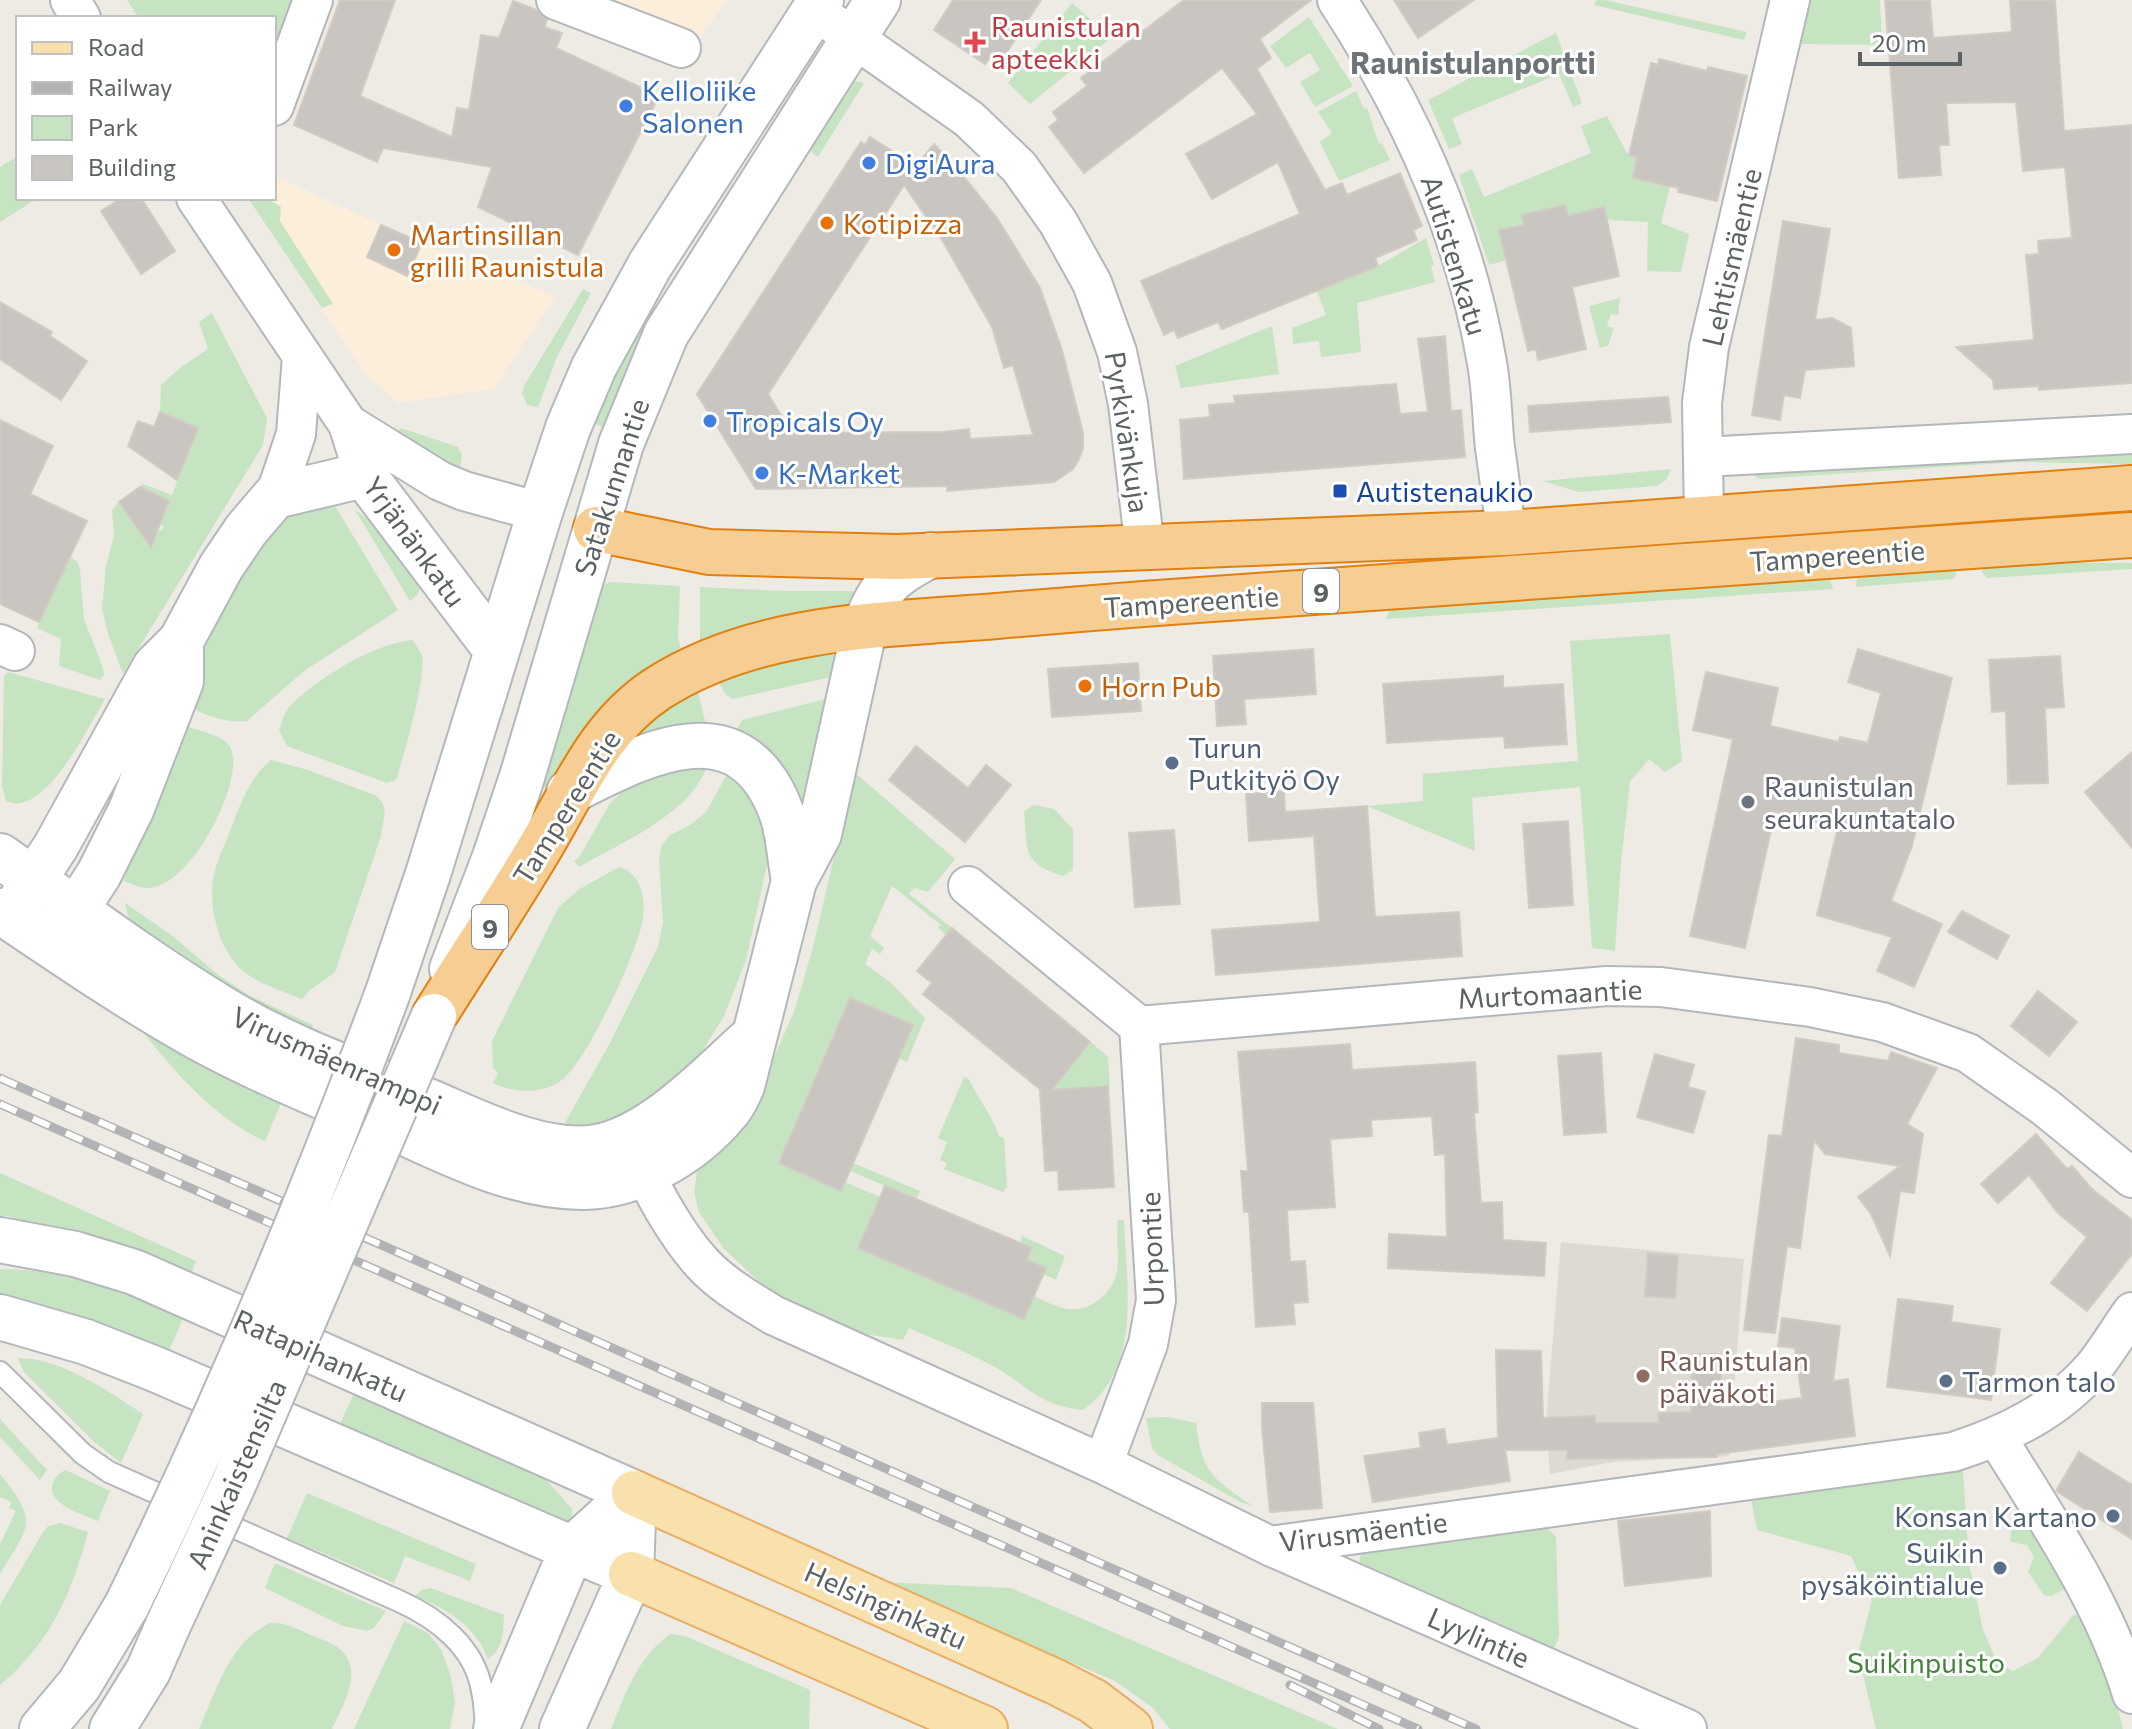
<svg xmlns="http://www.w3.org/2000/svg" width="2132" height="1729" font-family="Commissioner,sans-serif">
<rect width="100%" height="100%" fill="#eeeae4"/>
<path fill="#fbefdb" d="M596,0H726L700,38Z
M274,176L422,243L556,296L494,389L397,403L365,373L248,198H274Z"/>
<path fill="#dddad2" d="M1561,1242L1744,1259L1729,1456L1613,1462L1550,1474L1546,1422Z"/>
<path fill="#c7e4c2" d="M127,0H300L274,70V18H139Z
M1596,0H1605L1747,32L1744,40L1594,5Z
M1806,0H1880L1882,45L1796,44Z
M1072,3L1111,38L1030,104L1008,83Z
M1309,17L1353,86L1315,107L1300,82L1320,70L1310,53L1286,68L1270,46Z
M1556,33L1582,103L1573,107L1559,74L1452,118L1462,144L1449,149L1428,100Z
M854,81L864,83L818,157L811,152C821,129 831,95 854,81Z
M1356,91L1364,109L1367,108L1379,144L1382,143L1390,160L1339,181L1320,142L1332,133L1318,112Z
M1607,116L1628,155L1637,157L1633,178L1670,186L1661,223L1689,234L1681,272L1647,271L1648,222L1606,220L1603,207L1568,216L1565,205L1524,225L1500,230L1506,260L1489,265L1459,175L1472,169L1484,197L1591,153L1581,126Z
M18,156V198H38L0,222V167Z
M248,198H267L281,207L280,221L333,304L322,308Z
M1426,238L1434,265L1431,266L1435,282L1357,303L1361,352L1321,357L1319,341L1293,344L1292,328L1326,315L1317,291L1378,266Z
M583,289L591,293L557,357L538,407L527,405L522,393L524,386Z
M1620,298L1618,315L1611,314L1607,326L1614,328L1608,346L1600,348L1589,306Z
M212,313L267,418L263,445L123,674L108,634L102,608L106,566L114,536L112,510L119,502L146,540L164,528L136,489L143,484L172,495L198,428L160,412L161,385L181,367L208,349L199,322Z
M638,322L649,328L608,429L590,422Z
M1272,326L1279,374L1181,388L1175,366Z
M401,428L458,447L462,455L460,467L450,465L395,435Z
M2132,443V464L2020,462L1760,479L1745,470Z
M1671,469L1666,480L1656,486L1579,492L1543,481Z
M334,504L398,610L304,671L247,721C228,723 206,717 190,706L189,690L215,624L247,561L285,516Z
M2132,506V516L1395,569V559Z
M355,510L375,523L422,583L418,594L410,601Z
M70,557L78,562L80,570L84,619L103,668L104,675L100,680L59,666L61,639L37,628Z
M1997,562L2132,563V569L1987,578L1982,572L1985,565Z
M1946,564L1955,569L1956,575L1953,579L1856,587L1857,577L1864,571Z
M1818,573L1830,578L1833,589L1386,619L1391,606Z
M611,582L680,586L678,639L682,652L548,788L538,785L600,586Z
M700,587L784,591H853L855,608L700,644Z
M1670,634L1682,761L1665,772L1649,759L1630,782L1621,862L1615,951L1592,948L1580,787L1472,798L1475,851L1367,806L1423,801V774L1578,761L1570,641Z
M412,640C416,645 420,650 422,656C427,674 403,759 396,780L387,783L287,746L279,730C282,722 284,713 289,707C316,679 373,644 412,640Z
M837,653L840,675L733,699L725,694L719,682L776,664Z
M8,672L105,699C90,724 44,820 6,801L2,786L4,676Z
M698,692L707,729L643,739L638,734L674,705Z
M834,697L807,818L731,740L742,720Z
M180,724C193,729 215,733 226,742C254,763 194,889 147,888C139,888 132,884 124,881L129,857Z
M271,760L308,770L377,796L382,802L385,811L381,836L335,972L309,991L302,999C284,992 262,985 247,974C219,953 207,907 214,874C218,858 226,843 231,828C241,803 250,777 271,760Z
M708,762C696,812 620,843 579,867L574,861L580,856L610,803L632,783L648,772Z
M730,769L745,781L768,825V860L746,960L724,1016L695,1063L676,1083L612,1121L564,1132L566,1121L610,1043L658,947L663,922L659,860L661,847L669,836L690,825L706,812Z
M854,772L955,859L928,892L914,888L909,894L952,928L946,935L938,928L941,925L892,886L870,936L884,948L880,954L872,949L865,964L889,981L925,1018L907,1062L899,1058L906,1042L894,1037L901,1020L851,998L780,1163L829,1185L833,1177L880,1197L859,1248L1024,1319L1034,1296C1043,1300 1053,1306 1063,1308C1091,1315 1117,1291 1118,1263C1118,1248 1116,1235 1118,1220H1124C1126,1282 1143,1369 1083,1410C1034,1405 1027,1383 989,1364C963,1350 935,1340 909,1328L903,1340L852,1332L783,1300L767,1289L724,1249L699,1212L694,1192L698,1165L753,1092L775,1055L794,1012L813,947Z
M1034,805L1054,809L1073,829V870L1063,876C1021,863 1028,850 1024,811Z
M619,867C640,872 646,898 643,918C639,949 585,1067 559,1082C540,1094 513,1093 493,1083L498,1073L493,1068L492,1041L558,908L578,890Z
M125,903L174,937L217,974L250,996L313,1025L308,1038L140,935L128,916Z
M127,1011L286,1092L265,1141C210,1117 163,1059 127,1011Z
M1091,1042L1108,1057L1110,1086L1053,1090Z
M964,1077L969,1079C977,1098 992,1114 999,1136L1004,1138L1007,1187L1003,1192L944,1169L947,1163L940,1160L947,1142L938,1138Z
M853,1163L920,1191L916,1199L850,1171Z
M0,1173L196,1261L190,1277L8,1216H0Z
M1022,1236L1065,1256L1056,1280L1043,1274L1045,1268L1027,1260L1032,1248L1020,1243Z
M0,1269C64,1269 125,1293 184,1316L169,1351L113,1330L0,1297Z
M18,1358C59,1357 110,1392 143,1414L121,1463L93,1441L23,1371Z
M354,1393L511,1459L543,1476L572,1509V1520L566,1524L339,1426Z
M1168,1417L1196,1423C1201,1472 1214,1480 1253,1506L1240,1502L1158,1455L1152,1448L1146,1418Z
M0,1419L47,1470L40,1480L0,1437Z
M66,1470L110,1491L98,1521C84,1515 45,1504 53,1483C56,1475 59,1473 66,1470Z
M1963,1471L1969,1563L1983,1630L1997,1662L2013,1671L2038,1658L2074,1614L2090,1621L2104,1650L2123,1729H1876L1858,1654L1872,1600L1851,1556L1757,1530L1751,1499Z
M0,1474C39,1522 30,1525 0,1574V1544L16,1511L9,1508L11,1502L0,1497Z
M307,1493L476,1564L470,1581L405,1556L394,1583L287,1538Z
M2026,1513L2068,1577L2065,1589L2051,1596L2044,1595L2028,1572L2034,1557L2027,1545L2010,1542L2012,1522Z
M60,1523L88,1532C71,1595 51,1642 0,1685V1605L43,1532L48,1526Z
M1544,1523L1556,1537L1559,1637L1552,1653L1444,1601L1406,1590L1359,1565L1360,1557L1364,1552Z
M275,1563L386,1611L374,1628L367,1631L343,1626L265,1588Z
M881,1582L1011,1588L1338,1729H1170L1152,1707L1115,1681Z
M431,1588L504,1615C503,1633 504,1648 488,1659C476,1626 447,1609 415,1596L422,1590Z
M404,1621L428,1633L441,1649L451,1677L455,1702L450,1729H354Z
M270,1623C285,1622 297,1629 311,1635C322,1640 337,1644 344,1653C362,1675 342,1708 332,1729H199C216,1691 230,1642 270,1623Z
M670,1634L685,1636L810,1690L809,1729H611C626,1693 637,1658 670,1634Z"/>
<path fill="#c9c5c0" stroke="#d2cbc3" stroke-width="2" fill-rule="evenodd" d="M340,0H395L360,96L452,137L457,108L469,110L481,35L499,38L513,1L537,10L547,20L544,27L562,33L556,48L659,96L578,255L478,207L492,167L383,148L377,162L294,125Z
M953,0H1041L1003,58L993,52L985,64L934,30Z
M1184,0H1311L1260,39L1271,58L1257,69L1325,190L1342,183L1347,195L1400,173L1422,226L1413,230L1417,240L1375,258L1378,266L1222,329L1218,322L1178,338L1174,330L1164,335L1141,281L1300,214L1278,162L1212,199L1186,154L1257,114L1222,68L1084,173L1049,127L1058,120L1053,112L1087,86L1081,78Z
M1394,0H1474L1418,38Z
M1885,0H1930L1933,38L2012,32L2010,0H2055L2064,131L2132,125V383L2039,390V386L1994,389L1993,380L1956,347L2034,340L2026,255L2039,254L2038,241L2072,238L2065,167L2023,171L2016,102L1946,103L1949,145H1939L1941,175L1899,178Z
M1659,59L1707,71L1708,67L1747,76L1717,201L1678,192L1679,188L1633,178L1637,157L1629,155L1651,63L1658,65Z
M870,137L916,166L934,144L956,167L997,218L1040,288L1062,350L1083,433V448L1078,461L1073,469L1054,482L947,491V486L756,489L697,394L861,142L865,145ZM904,185L941,238L992,327L1004,368L1013,365L1033,435L970,439L969,429L943,432L792,433L768,394Z
M122,198H141L175,251L141,274L101,211Z
M1565,205L1568,216L1604,207L1619,276L1572,287L1586,349L1538,360L1536,349L1528,351L1499,230L1524,225L1522,215Z
M1783,221L1830,229L1815,320L1832,318L1851,328L1854,366L1805,370L1800,398L1784,395L1780,420L1752,415Z
M381,225L422,243L407,276L367,257Z
M0,302L52,332L50,336L87,361L61,400L0,359Z
M1445,336L1451,411L1461,410L1465,457L1184,479L1180,420L1210,417L1209,405L1235,403L1234,396L1396,384L1400,414L1428,412L1418,339Z
M1668,397L1671,422L1530,432L1528,406Z
M160,412L198,428L177,480L128,446L138,421L154,427Z
M0,420L53,446L30,494L87,521L39,622L0,604Z
M140,487L169,501L151,547L119,502Z
M1313,649L1316,694L1244,699L1246,724L1217,726L1213,656Z
M1858,649L1952,678L1912,846L1891,901L1942,924L1914,987L1877,971L1892,937L1817,915L1838,827L1775,812L1745,948L1690,936L1733,739L1693,730L1706,672L1778,688L1770,726L1839,742L1840,737L1868,743L1881,693L1848,682Z
M2060,656L2064,707L2045,708L2048,783L2008,784L2006,711L1992,712L1989,660Z
M1138,663L1141,711L1052,717L1048,669Z
M1503,676V688L1563,684L1567,744L1505,748L1504,736L1387,743L1383,684Z
M916,746L968,788L986,765L1011,785L965,842L889,780Z
M2132,752V848L2085,792Z
M1284,791L1285,812L1367,806L1375,917L1459,912L1462,956L1216,975L1212,930L1320,922L1314,836L1249,841L1246,794Z
M1568,821L1573,905L1529,908L1523,824Z
M1174,830L1180,904L1135,907L1129,833Z
M1962,911L2009,936L1997,959L1948,932Z
M952,928L1090,1042L1052,1090L1108,1086L1114,1187L1059,1190L1058,1170L1045,1171L1040,1091H1042L923,994L932,983L917,971Z
M2038,991L2077,1022L2049,1056L2011,1026Z
M850,998L913,1025L841,1191L779,1163Z
M1796,1038L1839,1045V1053L1888,1061L1891,1052L1937,1068L1907,1124L1923,1134L1914,1193L1900,1191L1890,1256L1871,1214L1858,1197L1900,1166L1825,1154L1814,1140L1800,1248L1787,1246L1775,1333L1744,1330L1769,1135L1782,1136Z
M1350,1044L1352,1070L1475,1062L1478,1112L1474,1113L1481,1203L1502,1202L1503,1240L1546,1243L1544,1276L1388,1268L1389,1234L1447,1237L1445,1154L1435,1155L1432,1116L1371,1120L1372,1136L1330,1139L1335,1207L1287,1210L1290,1262L1305,1261L1308,1302L1293,1303L1295,1324L1256,1327L1249,1212H1244L1241,1171H1248L1238,1052Z
M1601,1053L1606,1132L1564,1135L1558,1056Z
M1655,1054L1694,1065L1688,1087L1705,1092L1693,1133L1637,1117Z
M2036,1134L2067,1169L2072,1166L2092,1189L2132,1220V1254L2087,1311L2051,1283L2087,1237L2057,1212L2029,1175L1998,1203L1981,1184Z
M885,1186L1032,1248L1027,1260L1046,1268L1024,1319L858,1248Z
M1648,1253L1678,1256L1675,1298L1645,1296Z
M1898,1299L1953,1306L1951,1322L2000,1329L1991,1400L1887,1387Z
M1782,1318L1840,1326L1833,1381L1848,1379L1855,1436L1717,1454V1457L1567,1459V1450H1505L1510,1481L1373,1502L1364,1456L1421,1448L1419,1433L1444,1429L1447,1445L1498,1438L1496,1350L1541,1351L1543,1418L1595,1416V1423H1659L1658,1413L1691,1412L1692,1354H1721V1408L1802,1398L1795,1348L1778,1346Z
M1262,1403H1313L1322,1508L1270,1512L1262,1427Z
M2079,1452L2132,1485V1539L2056,1491Z
M1710,1511L1711,1576L1625,1586L1618,1521Z"/>
<g fill="none" stroke-linecap="round" stroke-linejoin="round">
<g stroke="#b4b7ba" stroke-width="24">
<path id="lane" d="M0,1372L83,1454L109,1472L399,1601C437,1618 475,1647 482,1691C485,1703 485,1716 486,1729"/>
</g>
<g stroke="#b4b7ba" stroke-width="42">
<path id="street" d="M70,0L81,18
M556,0L681,48
M1337,0C1409,110 1465,233 1487,363C1492,391 1492,420 1495,448C1499,476 1503,504 1506,533
M814,10L969,119L1019,167L1058,222L1092,283L1117,352L1128,404L1145,549
M274,106L313,0
M196,198L348,424L364,475
M348,424L440,481L464,491L540,512
M1703,457L2132,434
M275,496L296,434L302,357
M1704,517L1702,403L1709,347L1790,0
M0,644L15,651
M968,886L1139,1026L1607,986L1661,987L1810,1007L1882,1022L1968,1053L2045,1107L2132,1178
M630,1146C651,1186 672,1230 702,1263C722,1285 749,1300 773,1315L1103,1464L1270,1546L1687,1729
M1997,1438C2047,1519 2104,1602 2132,1694
M1103,1464L1148,1344L1156,1300L1139,1026
M1270,1546L1953,1452C2006,1435 2056,1411 2093,1368C2107,1351 2119,1330 2132,1312"/>
</g>
<g stroke="#b3b8bb" stroke-width="48">
<path id="secondary" d="M569,792C644,754 741,701 782,814C789,835 790,860 794,881
M0,856C73,907 144,961 220,1007C286,1048 363,1074 435,1104C481,1124 546,1156 597,1147C655,1136 711,1074 754,1036
M19,903L56,846L155,667L181,641L221,567L246,530L275,496L364,475L497,651
M0,911C65,955 131,1000 199,1038C261,1072 327,1098 392,1127C452,1154 513,1186 581,1187C635,1188 693,1153 727,1112C734,1105 738,1094 742,1086L794,881L819,834L865,626C880,585 893,574 931,555
M60,934L99,874L131,810L181,681V641
M452,969L495,857L522,777L621,444L666,334L878,0
M387,995L428,874L540,512L568,428L594,367L650,265L821,0
M0,1240L75,1254L134,1272L634,1493
M0,1317L86,1342L155,1369L631,1574
M42,1729L79,1685L127,1605
M112,1729L148,1671L169,1623
M496,1729L572,1549L634,1493
M562,1729L631,1574L634,1493"/>
</g>
<g stroke="#e8ae63" stroke-width="48">
<path id="primary" d="M634,1493L1056,1682L1093,1701L1130,1729
M631,1574L985,1729"/>
</g>
<g stroke="#e2800f" stroke-width="48">
<path id="highway" d="M596,529L709,552L897,557L1506,533L2132,488
M434,1016C471,957 510,899 545,839C577,784 601,726 657,689C756,625 884,625 997,616C1088,608 1179,601 1271,595C1558,574 1845,555 2132,535"/>
</g>
<use href="#lane" stroke="#fff" stroke-width="20"/>
<use href="#street" stroke="#fff" stroke-width="38"/>
<use href="#secondary" stroke="#fff" stroke-width="44"/>
<use href="#primary" stroke="#f9e1ad" stroke-width="44"/>
<use href="#highway" stroke="#f6cd93" stroke-width="44"/>
<g stroke="#b2b3b4" stroke-width="9">
<path id="rail" d="M0,1078C191,1163 384,1244 574,1331L1476,1729
M0,1104L1418,1729
M1290,1685L1379,1729"/>
</g>
<use href="#rail" stroke="#fff" stroke-width="6" stroke-dasharray="18" stroke-linecap="butt"/>
<g stroke="#b3b8bb" stroke-width="48" stroke-linecap="butt">
<path id="secondary-bridge" d="M127,1605C224,1407 310,1202 387,995
M169,1623L234,1483L434,1016"/>
</g>
<use href="#secondary-bridge" stroke="#fff" stroke-width="44"/>
</g>
<path fill="#e0444e" stroke="#fff" stroke-width="3" d="M971 30h8v8h8v8h-8v8h-8v-8h-8v-8h8z"/>
<g fill="#3f7fe0" stroke="#fff" stroke-width="3">
<circle cx="626" cy="106" r="8"/>
<circle cx="869" cy="163" r="8"/>
<circle cx="710" cy="421" r="8"/>
<circle cx="762" cy="473" r="8"/>
</g>
<g fill="#e8710a" stroke="#fff" stroke-width="3">
<circle cx="827" cy="223" r="8"/>
<circle cx="394" cy="250" r="8"/>
<circle cx="1085" cy="686" r="8"/>
</g>
<rect fill="#1a4fb4" stroke="#fff" stroke-width="3" x="1332" y="483" width="16" height="16" rx="4"/>
<g fill="#5c6f8a" stroke="#fff" stroke-width="3">
<circle cx="1172" cy="763" r="8"/>
<circle cx="1946" cy="1381" r="8"/>
<circle cx="2113" cy="1516" r="8"/>
<circle cx="2000" cy="1568" r="8"/>
</g>
<circle fill="#6b7280" stroke="#fff" stroke-width="3" cx="1748" cy="802" r="8"/>
<circle fill="#8d6e63" stroke="#fff" stroke-width="3" cx="1643" cy="1376" r="8"/>
<g text-anchor="middle" dominant-baseline="central" stroke-width="6" stroke-linejoin="round" paint-order="stroke">
<g fill="#fff" stroke="#8d9092" stroke-width="2">
<rect x="1303" y="569" width="36" height="44" rx="6"/>
<rect x="472" y="905" width="36" height="44" rx="6"/>
</g>
<g font-size="26" font-weight="bold" fill="#5c6164">
<text x="1321" y="591">9</text>
<text x="490" y="927">9</text>
</g>
<g font-size="28" fill="#be3a42" stroke="#fff" text-anchor="start">
<text x="991" y="26">Raunistulan<tspan x="991" dy="32">apteekki</tspan></text>
</g>
<g font-size="28" fill="#366cbe" stroke="#fff" text-anchor="start">
<text x="642" y="90">Kelloliike<tspan x="642" dy="32">Salonen</tspan></text>
<text x="885" y="163">DigiAura</text>
<text x="726" y="421">Tropicals Oy</text>
<text x="778" y="473">K-Market</text>
</g>
<g font-size="28" fill="#c56008" stroke="#fff" text-anchor="start">
<text x="843" y="223">Kotipizza</text>
<text x="410" y="234">Martinsillan<tspan x="410" dy="32">grilli Raunistula</tspan></text>
<text x="1101" y="686">Horn Pub</text>
</g>
<g font-size="28" fill="#5c6164" stroke="#fff">
<text transform="translate(1455 255) rotate(73)">Autistenkatu</text>
<text transform="translate(1731 257) rotate(-77)">Lehtismäentie</text>
<text transform="translate(1128 432) rotate(81)">Pyrkivänkuja</text>
<text transform="translate(611 487) rotate(-72)">Satakunnantie</text>
<text transform="translate(415 541) rotate(54)">Yrjänänkatu</text>
<text transform="translate(1837 555) rotate(-4)">Tampereentie</text>
<text transform="translate(1191 601) rotate(-4)">Tampereentie</text>
<text transform="translate(566 807) rotate(-58)">Tampereentie</text>
<text transform="translate(1550 993) rotate(-3)">Murtomaantie</text>
<text transform="translate(337 1060) rotate(24)">Virusmäenramppi</text>
<text transform="translate(1151 1249) rotate(-92)">Urpontie</text>
<text transform="translate(321 1355) rotate(24)">Ratapihankatu</text>
<text transform="translate(236 1474) rotate(-66)">Aninkaistensilta</text>
<text transform="translate(1363 1531) rotate(-7)">Virusmäentie</text>
<text transform="translate(886 1605) rotate(24)">Helsinginkatu</text>
<text transform="translate(1479 1637) rotate(24)">Lyylintie</text>
</g>
<g font-size="28" fill="#164399" stroke="#fff" text-anchor="start">
<text x="1356" y="491">Autistenaukio</text>
</g>
<g font-size="28" fill="#4e5e75" stroke="#fff" text-anchor="start">
<text x="1188" y="747">Turun<tspan x="1188" dy="32">Putkityö Oy</tspan></text>
<text x="1962" y="1381">Tarmon talo</text>
<text x="2097" y="1516" text-anchor="end">Konsan Kartano</text>
<text x="1984" y="1552" text-anchor="end">Suikin<tspan x="1984" dy="32">pysäköintialue</tspan></text>
</g>
<g font-size="28" fill="#5b616d" stroke="#fff" text-anchor="start">
<text x="1764" y="786">Raunistulan<tspan x="1764" dy="32">seurakuntatalo</tspan></text>
</g>
<g font-size="28" fill="#785e54" stroke="#fff" text-anchor="start">
<text x="1659" y="1360">Raunistulan<tspan x="1659" dy="32">päiväkoti</tspan></text>
</g>
<g font-size="28" fill="#43843b" stroke="#fff">
<text x="1926" y="1662">Suikinpuisto</text>
</g>
<g font-size="30" font-weight="bold" fill="#6d7376" stroke="#fff">
<text x="1473" y="61">Raunistulanportti</text>
</g>
</g>
<rect x="16" y="16" width="260" height="184" fill="#ffffff" stroke="#bec0c1" stroke-width="2"/>
<rect x="32" y="42" width="40" height="12" fill="#f9e1ad" stroke="#bec0c1" stroke-width="2"/>
<text x="88" y="56" font-size="24" fill="#5c6164">Road</text>
<rect x="32" y="82" width="40" height="12" fill="#b2b3b4" stroke="#bec0c1" stroke-width="2"/>
<text x="88" y="96" font-size="24" fill="#5c6164">Railway</text>
<rect x="32" y="116" width="40" height="24" fill="#c7e4c2" stroke="#bec0c1" stroke-width="2"/>
<text x="88" y="136" font-size="24" fill="#5c6164">Park</text>
<rect x="32" y="156" width="40" height="24" fill="#c9c5c0" stroke="#bec0c1" stroke-width="2"/>
<text x="88" y="176" font-size="24" fill="#5c6164">Building</text>
<path d="M1860 52v12h100v-12" fill="none" stroke="#5c6164" stroke-width="4"/>
<text x="1872" y="52" font-size="24" fill="#5c6164" stroke="#ffffff" stroke-width="6" paint-order="stroke">20 m</text>
</svg>
